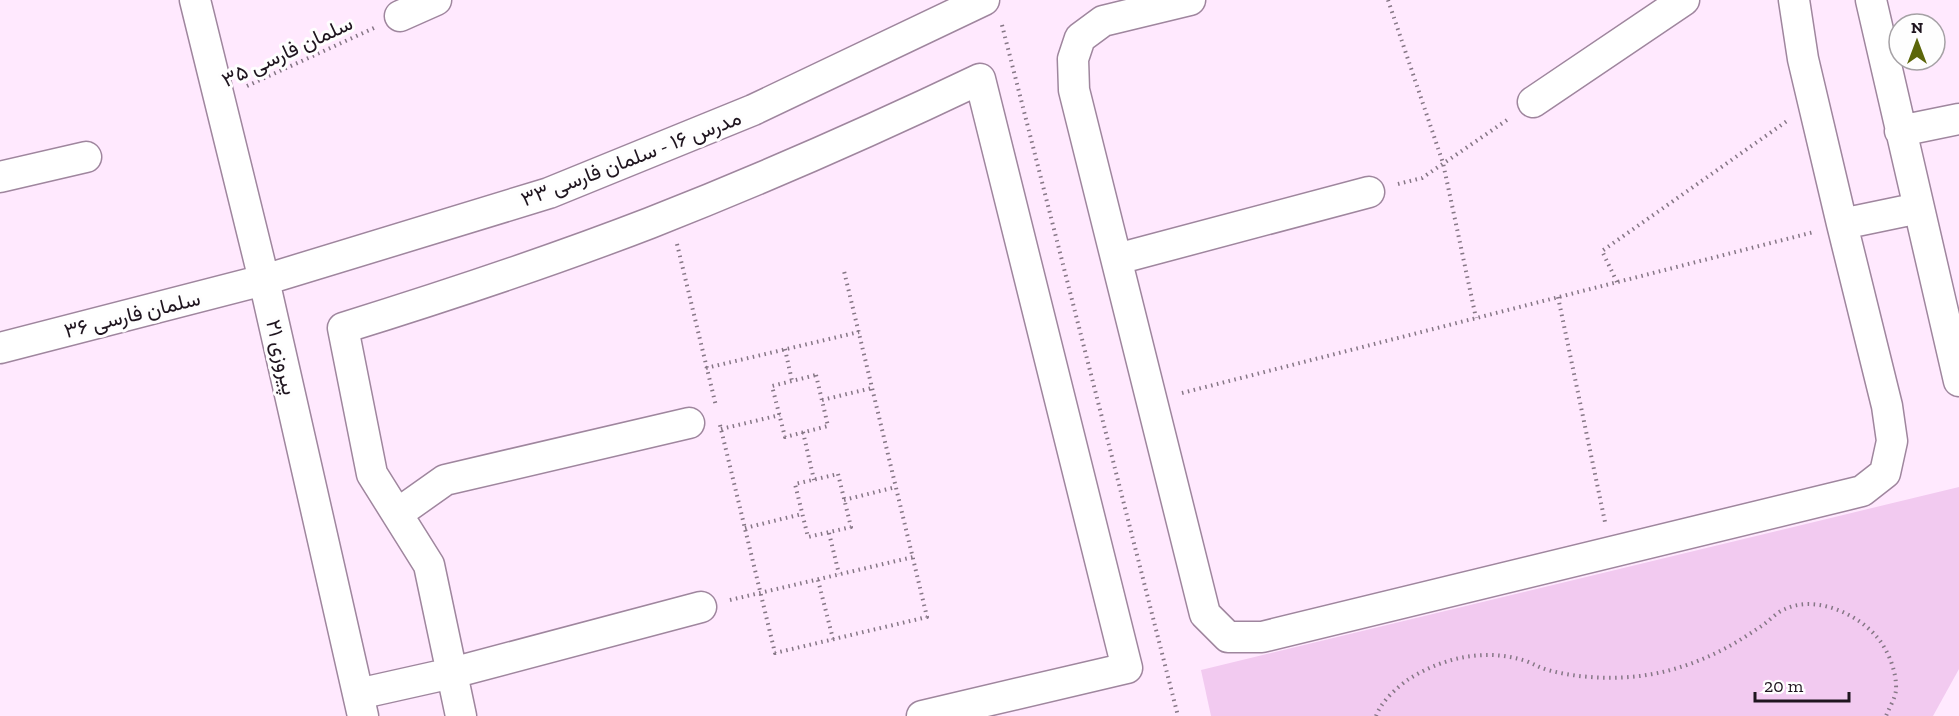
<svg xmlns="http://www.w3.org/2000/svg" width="1959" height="716" font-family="'Zilla Slab',Vazirmatn,serif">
<rect width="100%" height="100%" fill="#ffe9fe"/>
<path fill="#f2caf0" d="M1959,487V669L1933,716H1211L1201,670Z"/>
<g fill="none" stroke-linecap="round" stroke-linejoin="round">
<g stroke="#9f869e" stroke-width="33">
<path id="street" d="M195,0L264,280L363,716
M1190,0L1103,21L1080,38L1073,59L1074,90L1205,614L1228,637H1262L1862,491L1885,473L1892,441L1887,406L1842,224L1803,59L1794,0
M1871,0L1959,381
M400,16L436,0
M1533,102L1684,0
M1900,131L1959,119
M0,177L86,157
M1842,224L1919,208
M1117,259L1369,192
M0,348L264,280L549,193L753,110L984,0
M397,514L445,480L689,423
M358,694L452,673L701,607
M461,716L429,565L372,474L343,328C446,296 549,262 650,223C762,179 871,131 980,79L1127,668L922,716"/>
</g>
<path stroke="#867786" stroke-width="4" stroke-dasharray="1.5 4.5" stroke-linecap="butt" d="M1388,0L1443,163L1476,318
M1002,25L1178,716
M247,86L374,28
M1398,184L1422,178L1510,118
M677,244L716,406
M1617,282L1602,251L1787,121
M1558,297L1605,522
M785,349L792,381
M706,368L859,332
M816,375L828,426L785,437L772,386Z
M1182,393L1814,232
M822,400L872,388
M720,425L775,653L927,617L844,271
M721,429L780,415
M803,432L814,480
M838,474L851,527L808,537L795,484Z
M844,500L896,487
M745,528L802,514
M829,533L839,574
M818,580L833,639
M730,600L913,557
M1376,716C1381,702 1397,687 1409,679C1444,657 1486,648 1526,661C1534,664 1540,668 1548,670C1574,677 1602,679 1629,677C1659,675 1689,666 1716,653C1733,645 1748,635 1763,625C1770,620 1777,612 1785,609C1815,595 1856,613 1876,636C1888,649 1897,672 1896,690C1895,699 1889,708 1886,716"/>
<use href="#street" stroke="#fff" stroke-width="30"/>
</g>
<g text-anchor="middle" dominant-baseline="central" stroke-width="6" stroke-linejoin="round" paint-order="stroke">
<g font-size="21" fill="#1f151f" stroke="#fefefe">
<text transform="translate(287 51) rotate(-25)">سلمان فارسی ۳۵</text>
<text transform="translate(631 158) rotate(-21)">مدرس ۱۶ - سلمان فارسی ۳۳</text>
<text transform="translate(132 314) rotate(-14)">سلمان فارسی ۳۶</text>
<text transform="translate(282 357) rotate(77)">پیروزی ۲۱</text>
</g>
</g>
<g transform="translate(1917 42)"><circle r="28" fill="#fefefe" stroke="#a5a1a5" stroke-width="1.5"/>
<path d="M0-4.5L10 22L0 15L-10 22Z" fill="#5b660a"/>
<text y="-9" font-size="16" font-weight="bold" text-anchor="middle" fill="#1f151f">N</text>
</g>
<path d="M1755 692v9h94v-9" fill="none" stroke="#1f151f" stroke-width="3"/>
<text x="1764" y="692" font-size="18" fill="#1f151f" stroke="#fefefe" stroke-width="4.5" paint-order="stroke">20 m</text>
</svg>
